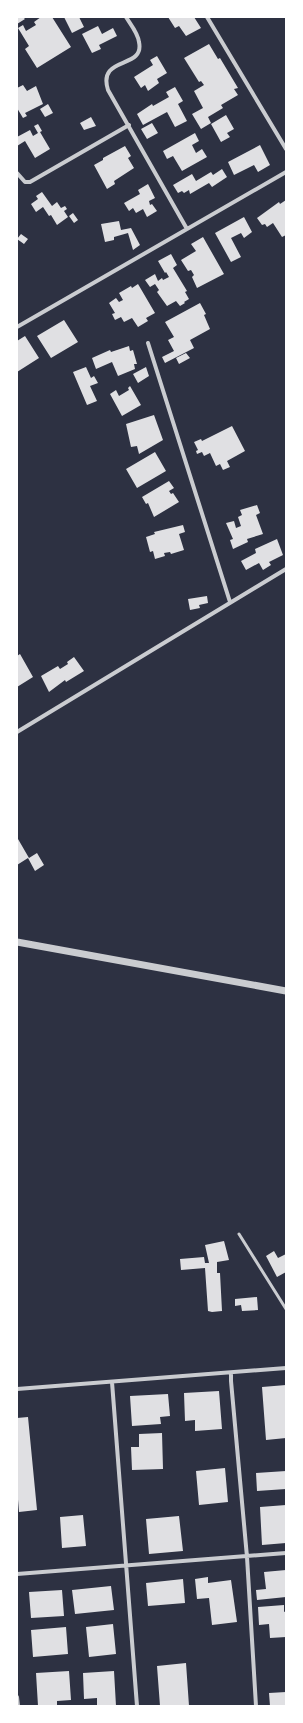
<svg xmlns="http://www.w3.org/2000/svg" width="303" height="1723" font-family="'Space Grotesk',sans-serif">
<rect width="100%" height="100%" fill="#2d3142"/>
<path fill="#e0e0e3" d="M17,17H23L25,19L17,24Z
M41,17H52L71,47L37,68L25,49L29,46L18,28L23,25L26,31L36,25L34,22Z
M64,17H79L84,27L72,33Z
M168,17H194L201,28L186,36L179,26L175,28Z
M98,26L102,34L113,28L117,36L99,45L101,49L92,53L82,34Z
M209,44L218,59L220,58L238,88L234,89L238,95L221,105L223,108L208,117L211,123L201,129L192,114L203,108L194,91L204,85L201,81L199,82L184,58Z
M157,56L167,73L157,79L159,83L148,91L145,85L141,88L134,77L153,65L150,60Z
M23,85L27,91L36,86L43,104L25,113L27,116L23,118L17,108V88Z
M175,87L183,101L178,104L187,121L175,127L167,112L143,125L137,114L152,104L153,106L169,97L166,92Z
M48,104L53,113L45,117L40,109Z
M226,115L234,129L227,133L230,137L221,142L211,124Z
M91,117L96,126L84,130L80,123Z
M152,123L158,133L147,139L141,129Z
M38,124L42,131L40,132L50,149L35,158L25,141L17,146V137L30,130L33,136L38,133L34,126Z
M195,133L199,141L192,145L196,153L202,149L207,157L182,171L173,156L167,159L163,151Z
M260,145L270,165L258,172L254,165L234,175L228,162Z
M125,146L131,156L128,158L134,168L114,181L115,184L107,189L94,165L103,160V158Z
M222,169L227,177L212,187L209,183L190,194L189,190L184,193L182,191L178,193L173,185L192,174L196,181L211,172L213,175Z
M148,184L155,198L149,201L150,205L152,204L157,211L147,217L143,209L136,213L133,208L129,211L124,203L140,194L138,190Z
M42,192L52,206L57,202L61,208L65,206L67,209L64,211L68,217L57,225L51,215L49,216L43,207L36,212L31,204L38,199L36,196Z
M286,200V235L282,237L273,223L267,227L265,224L262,225L257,218L279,202L280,204Z
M73,213L78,220L74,223L69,216Z
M244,217L252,232L244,238L241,233L231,238L241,257L231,262L215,233Z
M119,221L121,230L131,228L140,245L133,250L128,233L114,237V240L105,242L101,224Z
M21,234L28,239L24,244L17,239Z
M203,237L224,274L197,288L192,277L194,275L191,270L188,271L181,260L196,251L191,244Z
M171,254L177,265L173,268L187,291L185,292L189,299L184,302L185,303L180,306L176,301L167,306L157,292L159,290L155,284L150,287L145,280L155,274L158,281L162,278L163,280L169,277L166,272L165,273L158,261Z
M138,284L155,313L146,318L148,321L138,327L132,318L124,322L121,317L115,320L112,314L115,313L109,303L116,298L119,302L123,300L119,293L131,286L132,288Z
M200,303L206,314L204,315L210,329L190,340L194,348L165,363L162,357L174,351L168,340L174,337L165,322Z
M64,320L78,342L51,358L37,336Z
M25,336L39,358L17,372V341Z
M129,346L130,351L133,350L137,364H134L135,369L118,376L112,362L96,369L92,358L110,350L111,352Z
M186,353L190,358L179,364L176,358Z
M86,367L91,378L94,376L98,383L90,386L97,401L87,405L73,372Z
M146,367L149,376L138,383L133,374Z
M130,386L141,405L122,416L110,394L116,390L119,396L129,390L128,388Z
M154,415L163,440L139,454L137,446L131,447L126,424Z
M232,426L245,451L227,461L230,467L223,470L220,464L216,466L210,453L204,456L202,452L197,454L196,451L198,450L194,442L201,439L202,441Z
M155,452L166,471L137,488L126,469Z
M169,481L174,488L169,491L171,494L173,493L179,502L154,517L148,503L146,504L142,497Z
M257,505L260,513L256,515L263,534L247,539L248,542L233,549L230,540L233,539L226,523L234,521L236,528L241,526L238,517L242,515L240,510Z
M183,525L185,532L179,534L184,550L171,554L170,552L164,553L165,556L155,559L153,551L150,552L146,537L155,534L154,532Z
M277,539L283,555L269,562L271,565L263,570L259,563L246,570L241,561L256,553L255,549Z
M207,596L208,603L199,605L200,608L190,610L188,599Z
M20,654L33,677L17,687V656Z
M74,657L84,671L66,682L65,680L49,692L41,676L58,666L60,669L68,664L67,662Z
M18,839L29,858L37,853L44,865L35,871L28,858L17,865V840Z
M224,1241L229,1260L217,1262V1273H220L222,1311L212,1312L208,1311L205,1268L181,1270L180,1259L204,1257L205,1263H209L205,1245Z
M274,1251L278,1258L286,1254V1272L277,1277L266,1256Z
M257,1297L258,1310L242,1311L241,1305L235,1306V1299Z
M286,1385V1438L266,1440L262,1387Z
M219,1391L222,1429L195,1431V1420L185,1421L184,1393Z
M168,1394L170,1416L160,1417L161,1424L132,1426L130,1396Z
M28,1417L37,1510L19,1512L17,1487V1418Z
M162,1433L163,1469L132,1470L131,1447H139V1434Z
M225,1468L228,1502L199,1505L196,1471Z
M286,1471V1489L257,1491L256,1473Z
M286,1505V1543L262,1545L260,1507Z
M83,1515L86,1546L62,1548L60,1517Z
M179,1516L183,1551L149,1554L146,1519Z
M286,1570V1597L257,1600L256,1590L266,1589L264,1572Z
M208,1577V1583L231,1580L237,1622L212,1625L209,1598L197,1599L195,1579Z
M183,1579L185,1603L148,1606L146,1583Z
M111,1586L114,1610L75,1614L72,1590Z
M62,1590L64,1616L31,1618L29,1592Z
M284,1605V1612L286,1611V1637L270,1638L269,1624L259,1625L258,1607Z
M113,1624L116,1654L89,1657L86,1627Z
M66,1627L68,1654L33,1657L31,1630Z
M186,1663L189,1706H160L157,1666Z
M69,1671L71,1700L57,1701V1706H38L36,1673Z
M114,1671L116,1706H97V1698L84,1699L83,1673Z
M286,1692V1706H270L269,1693Z"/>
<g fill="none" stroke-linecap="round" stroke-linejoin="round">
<path stroke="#caccd0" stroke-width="3" d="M239,1234L286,1309"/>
<path stroke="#caccd0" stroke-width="4" d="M126,17C131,25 138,33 139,42C145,70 97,55 108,90L187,229
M207,17L286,149
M17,173L25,182H30L129,125
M17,327L286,172
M148,343L230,602
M17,732L286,569
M231,1373V1381L247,1557L256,1706
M112,1382L137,1706
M17,1389L286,1368
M17,1574L286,1553
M17,1697L18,1706"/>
<path stroke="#caccd0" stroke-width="7" d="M17,942L286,991"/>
</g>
<rect width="303" height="1723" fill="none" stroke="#ffffff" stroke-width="36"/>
</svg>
